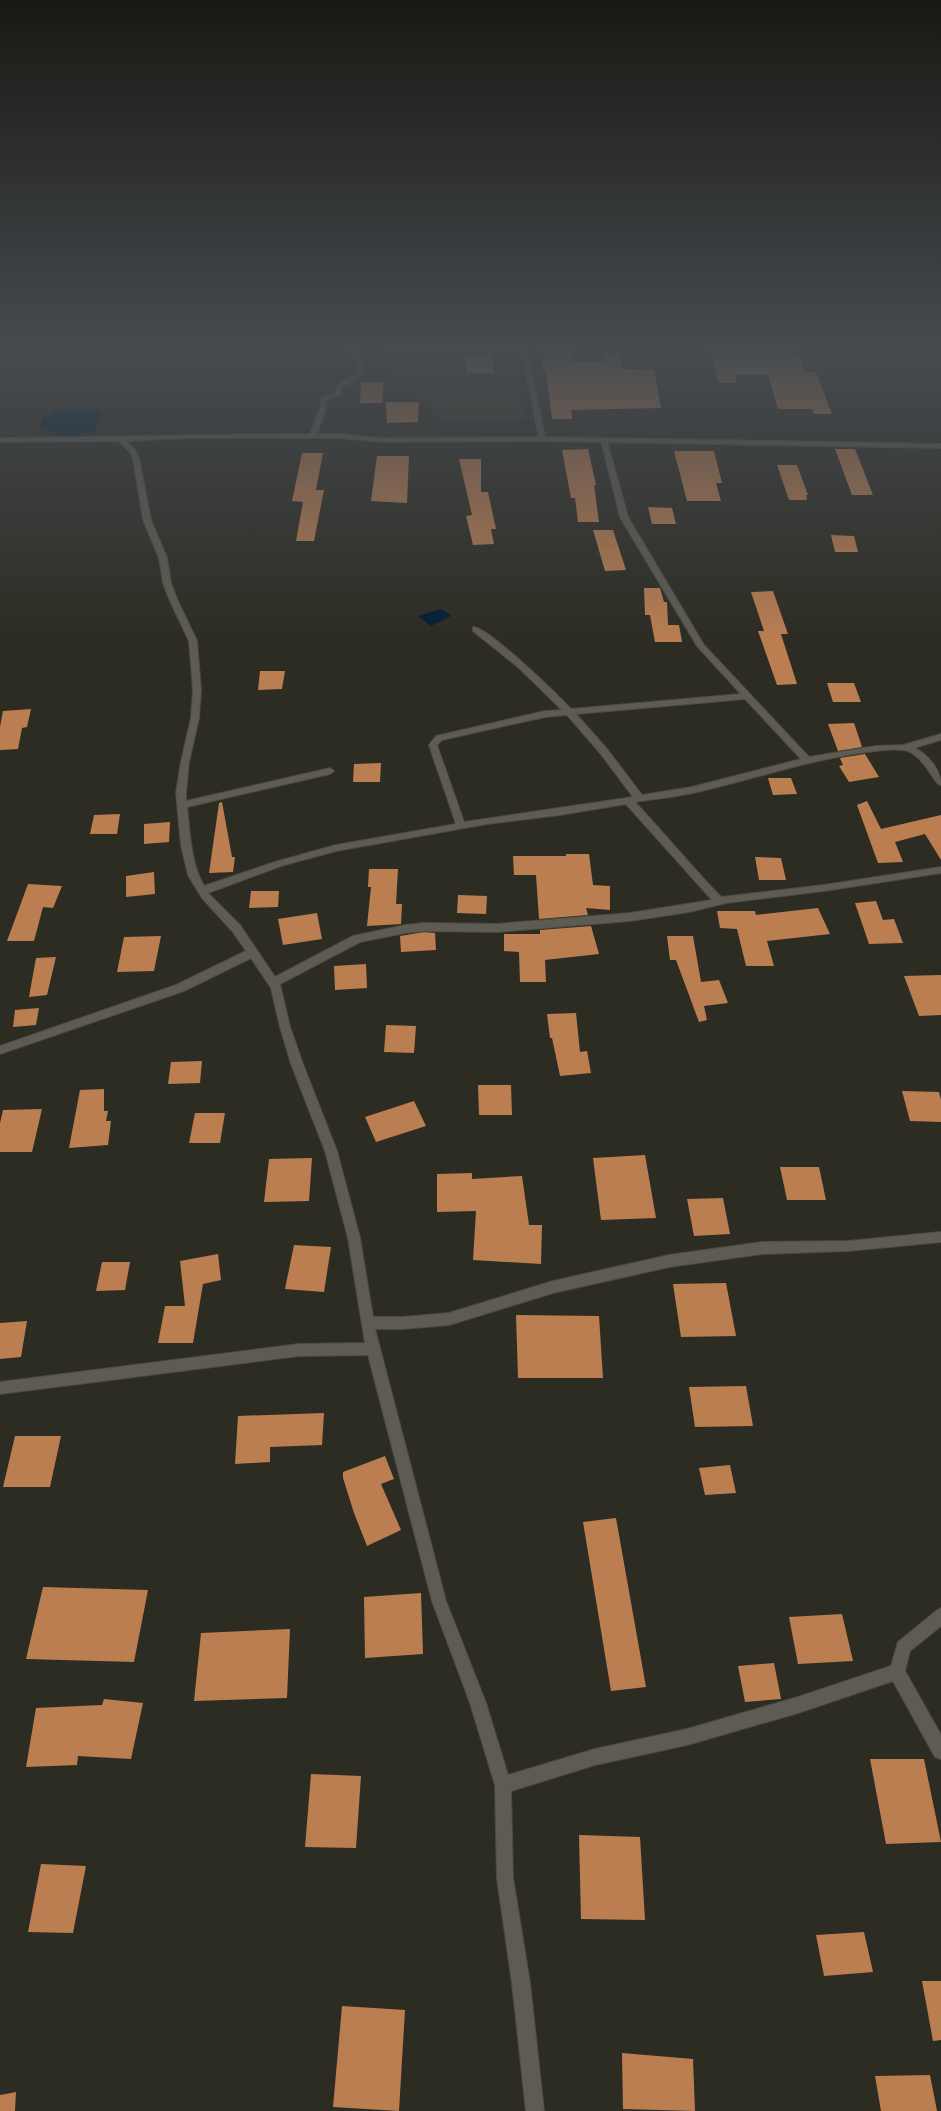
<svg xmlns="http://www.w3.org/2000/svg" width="941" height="2111" font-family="Mulish,sans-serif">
<rect width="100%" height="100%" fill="#2d2c23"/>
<path fill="#383526" d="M385,348H515L526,420H441L391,369Z"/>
<path fill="#001e36" d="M54,410H103L94,433H80L78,436H56L57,432H46L48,427L39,428L44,415H52Z
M441,609L451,616L431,626L418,616Z"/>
<path fill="#bb7e51" d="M542,348H571L573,362H604L603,354H620L622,369L654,370L661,408L571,410L572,419H552L546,371H543Z
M710,348H794L797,357H800L806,372H816L832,414H814L812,409H778L768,375H735L737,383H719Z
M492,354L494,373H467L466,355Z
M361,382H384L382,403H360Z
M386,402H419L418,422L387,423Z
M588,449L596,485H594L599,522H578L575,498H571L562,450Z
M835,449H855L873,495H852Z
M674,451H714L722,483H716L721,501H687Z
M302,453H323L316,490H324L314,541H296L303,502L292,501Z
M377,456H409L407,503L371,501Z
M459,459H481V492H488L496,529H491L494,544L473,545L466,516L472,515Z
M777,465H797L808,495H806L807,500H789Z
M648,507L672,508L676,524H652Z
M593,530H613L626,570L605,571Z
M831,535L854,536L858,552H835Z
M644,588H660L664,602H667L668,625H679L682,642H655L650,615H645Z
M773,591L788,634H781L797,684L777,685L758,631H764L751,592Z
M260,671H285L282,689L258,690Z
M827,683H854L861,702H833Z
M31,709L27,727L22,728L18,749L0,750V727L3,711Z
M854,723L862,747L838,751L828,724Z
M865,754L879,777L849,782L839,766L843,765L840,758Z
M381,763L380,782H353L354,764Z
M768,778H791L797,794L773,795Z
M867,801L881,829L941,815V860L925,834L895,842L903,862L878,863L857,805Z
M222,802L232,857H235L233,872L209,873L219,803Z
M120,814L117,834H90L94,815Z
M170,822L169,842L144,844V824Z
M566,854H589L593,885L610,886V910L586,908L588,915L539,919L536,875H514L513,856H566Z
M755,857L781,858L786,880H759Z
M369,869H398L396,904H402L401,924L367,926L371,887H368Z
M154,872L155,894L126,897V876Z
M28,884L62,886L53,908L43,907L34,941H7Z
M251,891H279L278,907L249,908Z
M458,895L487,896L486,914L457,913Z
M876,901L883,920L894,919L903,943L869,944L855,903Z
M818,908L830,934L767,941L774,966H746L737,929L720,928L717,911H755L756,915Z
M317,913L322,939L283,945L278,919Z
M591,926L599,954L545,960L546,982H520L519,952L504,951V934H540V930Z
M424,932L435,933L436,950L401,952L400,936Z
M161,936L154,971L117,972L124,937Z
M667,936H693L701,982L719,980L728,1003L704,1006L707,1020L699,1022L676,960H670Z
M56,957L47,995L29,997L36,958Z
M366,964L367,988L335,990L334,966Z
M941,975V1015L919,1016L904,976Z
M39,1008L36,1025L13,1027L15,1010Z
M576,1013L580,1052L587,1051L591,1073L560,1076L552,1038H550L547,1014Z
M386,1025L416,1026L414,1053L384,1052Z
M202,1061L200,1083L168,1084L171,1062Z
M478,1085H511L512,1115H479Z
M104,1089V1111H108L106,1121H111L108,1145L69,1148L80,1090Z
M902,1091L939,1092L941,1100V1122L910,1121Z
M414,1101L426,1126L376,1142L365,1117Z
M42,1109L32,1152H0V1123L3,1110Z
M195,1113H225L220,1143H189Z
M645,1155L656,1218L601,1220L593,1158Z
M312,1158L309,1201L264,1202L269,1159Z
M780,1167H819L826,1200H787Z
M472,1173V1179L522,1176L529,1225H542L541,1264L473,1260L476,1211L437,1212V1174Z
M723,1198L730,1234L694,1236L687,1199Z
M294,1245L331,1247L324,1292L285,1289Z
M218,1254L221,1280L203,1284L193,1343H158L165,1306H185L180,1261Z
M102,1262H130L125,1290L96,1291Z
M726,1283L736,1336L681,1337L673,1284Z
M516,1315L599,1316L603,1378H518Z
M27,1321L21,1357L0,1359V1323Z
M746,1386L753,1426L695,1427L689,1387Z
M324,1413L322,1445L270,1447V1462L235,1464L238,1416Z
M15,1436H61L50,1487H3Z
M385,1456L394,1479L381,1484L401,1530L367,1546L354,1513L343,1478V1472Z
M730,1465L736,1493L705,1495L699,1468Z
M616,1518L646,1687L611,1691L583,1522Z
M43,1587L148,1590L134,1662L26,1659Z
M421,1593L423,1654L365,1658L364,1597Z
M842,1614L853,1661L798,1664L789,1617Z
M290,1629L287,1698L194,1701L201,1633Z
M774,1663L781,1699L745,1702L738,1666Z
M104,1699L143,1703L131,1759L78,1756L77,1765L26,1767L36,1708L102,1705Z
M870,1759H924L941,1842L886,1844Z
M311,1774L361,1776L356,1848L305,1847Z
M579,1835L640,1837L645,1920L581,1919Z
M41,1864L86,1866L73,1933L28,1932Z
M864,1932L873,1972L824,1976L816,1935Z
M922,1981H941V2040L933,2041Z
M342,2006L405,2010L399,2111L333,2107Z
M622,2053L693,2059L695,2111L623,2109Z
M930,2075L937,2111H881L875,2076Z
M16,2092L15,2111H0V2095Z"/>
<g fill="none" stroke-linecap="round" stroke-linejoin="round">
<g stroke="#4b4a43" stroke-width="2">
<path id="minor" d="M349,348H355L361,358L365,373L351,383L341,388V395L327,399L326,408L317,434H340L383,438L542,437L545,439L542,441L383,442L340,438H191L126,441L135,450L139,458L151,520L167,558L171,583L177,599L197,641L201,690L199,718L189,762L186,793V801L330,768L334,771L330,774L187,807C190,834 191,863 204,886L275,862L336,845L456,824L429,745L436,736L545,711L562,710L519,668L473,631V627C486,625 559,696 571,709L741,694L697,646L620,517L601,440L604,438L607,440L628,517L704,645L809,757L876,746L903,745L941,734V740L914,748C928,754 941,770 941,785L938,784C930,774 922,758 910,752C897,747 880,751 867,752C808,760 751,780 693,793C674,797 654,799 635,802C665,834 692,867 721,897L824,885L941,867V873L824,891L726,903L689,912L630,921L497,932L424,931L405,933L360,942L280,984L290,1027L303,1064L337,1151L360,1238L373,1317H403L449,1313L553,1281L669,1255L762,1242L848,1241L941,1232V1242L848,1251L762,1254L669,1267L553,1293L449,1325L403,1329H375L446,1601L486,1703L508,1775L595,1749L687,1729L798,1697L891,1666L898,1642L936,1611L941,1608V1626L910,1651L905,1671L941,1735V1759L935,1757L893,1681L798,1713L687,1745L595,1765L511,1791L513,1878L530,1983L544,2111H526L512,1983L497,1878L495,1785L470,1703L432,1601L368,1355L299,1356L0,1394V1382L299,1344L365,1343L348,1238L325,1151L291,1064L280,1027L271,988L251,958L184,991L0,1054V1046L176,985L246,951L232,931L202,898L188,875L181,845L176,793L181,762L191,718L193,690L189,641L169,599L163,583L159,558L143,520L133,458L130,452L118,441L0,442V438C104,437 207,434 310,434L320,408L322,397L336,393V386L359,372L355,358ZM745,699L801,759L692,787L642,795L607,749L576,714ZM567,715L600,753L633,797L464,822L437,745L442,740L545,717ZM626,804L712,900L630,913L497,924L424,923L405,925L353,936L275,977L240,925L208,893L281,866L336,851L487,824L560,815Z"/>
</g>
<g stroke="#4b4a43" stroke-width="2">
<path id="secondary" d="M521,348H527L545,437L941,444V448L542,441L539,439Z"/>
</g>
<use href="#minor" fill="#5e5c52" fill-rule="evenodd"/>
<use href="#secondary" fill="#5e5c52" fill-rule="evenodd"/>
</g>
<linearGradient id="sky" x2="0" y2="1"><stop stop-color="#191813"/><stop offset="0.54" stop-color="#464b50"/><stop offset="1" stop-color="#464b50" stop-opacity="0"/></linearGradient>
<rect width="941" height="644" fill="url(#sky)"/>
</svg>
